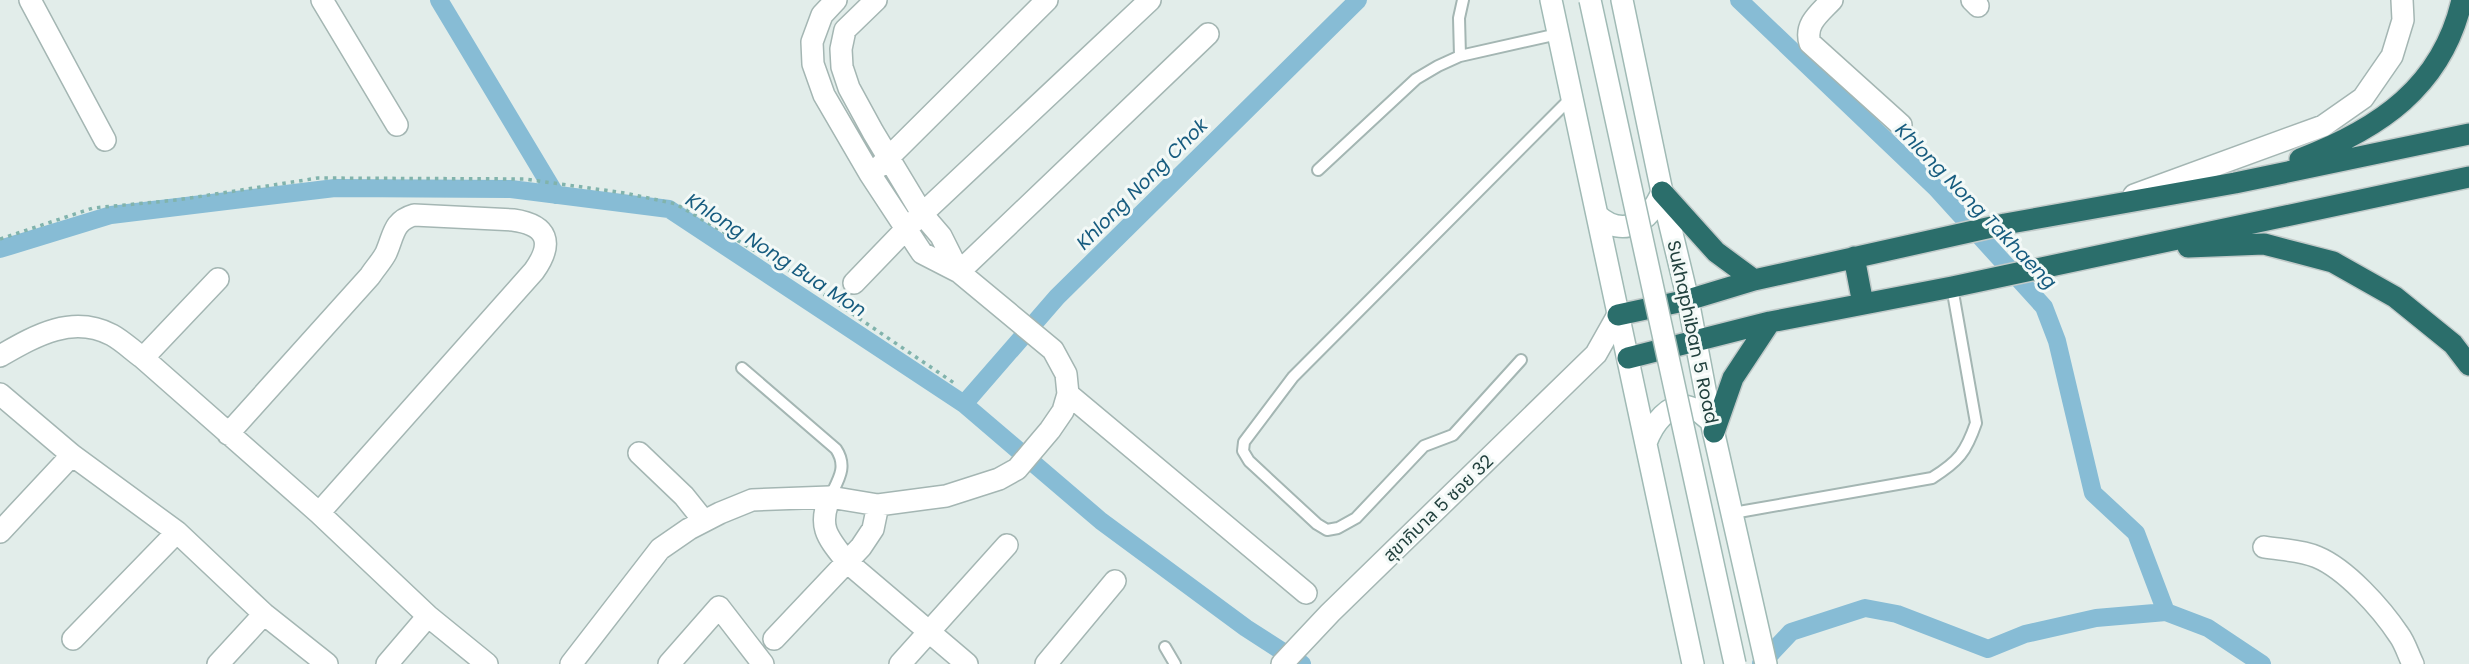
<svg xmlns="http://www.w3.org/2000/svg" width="2469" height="664" font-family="Poppins,'Noto Sans Thai',sans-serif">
<rect width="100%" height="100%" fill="#e2edea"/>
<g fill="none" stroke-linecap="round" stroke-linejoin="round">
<path stroke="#87bcd5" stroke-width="18" d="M439,0L556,195
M1739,0L1936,188L2044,307L2057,341L2093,493L2136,533L2166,612
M0,249L111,215L335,188L511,189L669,209L964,404L1101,521L1246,628L1302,664
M964,404L1057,297L1358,0
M1761,664L1791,632L1865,608L1897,614L1988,649L2025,634L2096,618L2166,612L2208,628L2262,664"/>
<g stroke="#a4b6b3" stroke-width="14">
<path id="lane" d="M1460,56L1459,18L1463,0
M1318,170L1416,79L1438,66L1460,56L1558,34
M1521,360L1453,435L1424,446L1356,518L1338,528L1327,530L1317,524L1249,461L1243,451L1244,442L1293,377L1572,97
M742,368L836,449C848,467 838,480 830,497
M1733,513L1932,478C1959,461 1966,452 1976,423L1952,287
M1165,647L1175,664"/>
</g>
<g stroke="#a4b6b3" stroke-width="24">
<path id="street" d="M30,0L105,140
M322,0L397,125
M876,0L845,30L841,49L842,67L849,88L873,132L923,215L941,236L959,272
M1832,0C1820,13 1804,24 1810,43L1901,125
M1972,0L1978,6
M880,166L1047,0
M2134,195L2323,126L2363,98L2392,56L2403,20L2402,0
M959,272L1208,34
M854,283L905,230L1150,0
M0,356C35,336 72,314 112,335C123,341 133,351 143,358L319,513L428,616L487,664
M143,358L218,279
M0,394L72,455L177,532L264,614L327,664
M1068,394L1306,593
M228,434L370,276C375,268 382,261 386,253C394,235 393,221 414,215L513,220C548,225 554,243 534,271L319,513
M639,453L684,496L704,521
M830,497C817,527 828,538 847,562L967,664
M0,532L72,455
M2264,547C2282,550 2301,550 2317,557C2346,569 2381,608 2399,635C2405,643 2408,654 2413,664
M73,639L177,532
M774,639L861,547L873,529L878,505
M218,664L264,614
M387,664L428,616
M571,664L660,549L689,529L720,513L752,500L830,497L878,505L946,496L999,479L1017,469L1050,430L1063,411L1068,394L1066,374L1053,350L959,272L922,253L870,174L824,95L813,64L812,42L822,15L836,0
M669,664L719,607L763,664
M900,664L1007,545
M1046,664L1115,581
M1282,664L1330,613L1596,354L1618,315"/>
</g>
<g stroke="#a0bab5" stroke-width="24">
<path id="secondary" d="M1551,0L1693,664
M1622,0L1662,192L1688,300L1711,421L1766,664
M1597,215C1624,240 1650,221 1662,192
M1646,443C1652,426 1669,399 1692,408C1699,410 1705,417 1711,421"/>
</g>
<g stroke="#c1cac9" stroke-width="24">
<path id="highway" d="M2300,159C2379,129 2442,87 2462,0
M1662,192L1716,252L1754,280
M2188,247L2264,244L2333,262L2395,297L2453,344L2469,365
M1854,257L1863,304
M1618,315L1688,300L1754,280L2005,224L2235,183L2469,134
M1628,358L1770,322L1952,287L2469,177
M1714,432L1733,378L1770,322"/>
</g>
<path stroke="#81b3ac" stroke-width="3.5" stroke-dasharray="3.5 5" stroke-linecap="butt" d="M0,239L93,208L177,200L318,178L524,179L625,193L676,204L791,272L957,385"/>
<use href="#lane" stroke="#fff" stroke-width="10"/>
<use href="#street" stroke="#fff" stroke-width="21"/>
<use href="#secondary" stroke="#fff" stroke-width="21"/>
<use href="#highway" stroke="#2b6e6b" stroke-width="21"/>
<g stroke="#a0bab5" stroke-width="24" stroke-linecap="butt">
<path id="secondary-bridge" d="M1590,0L1735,664"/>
</g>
<use href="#secondary-bridge" stroke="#fff" stroke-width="21"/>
</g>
<g text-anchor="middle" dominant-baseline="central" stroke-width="6" stroke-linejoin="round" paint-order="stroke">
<g font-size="18" fill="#21403d" stroke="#f3f9f7">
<text transform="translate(1693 332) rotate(78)">Sukhaphiban 5 Road</text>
<text transform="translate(1438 508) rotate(-44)">สุขาภิบาล 5 ซอย 32</text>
</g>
<g font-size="19" font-style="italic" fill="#175c7f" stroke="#f3f9f7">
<text transform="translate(1142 184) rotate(-45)">Khlong Nong Chok</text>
<text transform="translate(1976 206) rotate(46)">Khlong Nong Takhaeng</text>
<text transform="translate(776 255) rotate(33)">Khlong Nong Bua Mon</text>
</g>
</g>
</svg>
